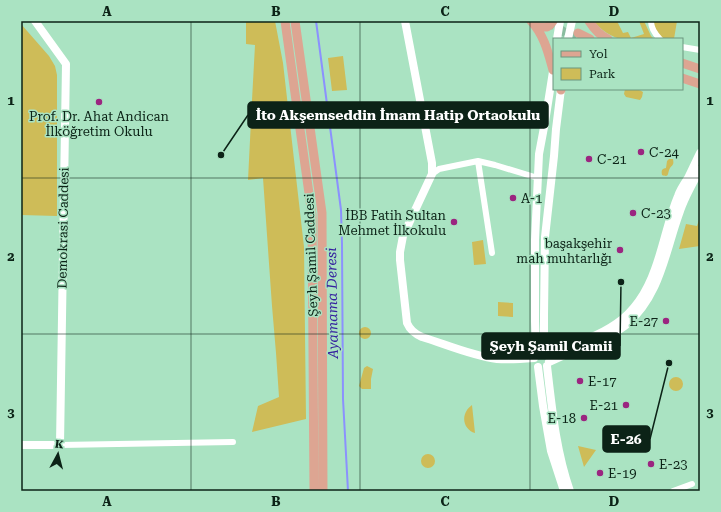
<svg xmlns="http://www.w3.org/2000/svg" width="721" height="512" font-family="'Roboto Serif',serif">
<rect width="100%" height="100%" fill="#aae3c2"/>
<path fill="#cebc58" d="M246,21H275L283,63L304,247L306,419L252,432L258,406L279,397L276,353L272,306L263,178L248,180L252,100L255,45L246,44Z
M594,21H617L623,33L628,32L631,38L644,34L639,21H644L651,36L654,39C644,39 632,40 622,39C613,38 599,29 594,21Z
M653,21H677L674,39C657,39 658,36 653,21Z
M21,24L49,56L55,66L57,75V216L21,215Z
M343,56L347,90L332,91L328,58Z
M625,89C631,89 638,88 643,92L642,97L640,100L626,97L624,94Z
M669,159H673C674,165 673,164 670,168C667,173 670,178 662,175C661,170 662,169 666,168L667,161Z
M700,217V246L679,249L686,224L697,226Z
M483,240L486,264L474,265L472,242Z
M498,302L513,303V317L498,316Z
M359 333a6 6 0 1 1 12 0a6 6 0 1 1-12 0Z
M367,366L373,369L371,379V389H362L359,386L364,368Z
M669 384a7 7 0 1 1 14 0a7 7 0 1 1-14 0Z
M472,405L475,433C465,430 461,419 467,410C468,408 470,407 472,405Z
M578,446L596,450L584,467Z
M421 461a7 7 0 1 1 14 0a7 7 0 1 1-14 0Z"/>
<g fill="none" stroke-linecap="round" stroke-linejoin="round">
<path stroke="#8b91fe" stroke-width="2" d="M316,21L341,210L342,244L343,399L348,491"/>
<path stroke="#8abda0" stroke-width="9" stroke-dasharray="9 4.5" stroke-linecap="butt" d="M547,21L575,39"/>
<path stroke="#fff" stroke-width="6" d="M651,21C651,29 655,34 660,39
M682,47L700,50
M478,161L492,253
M432,174L439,169L478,161L495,165L538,178
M60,445L233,442
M673,491L692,484"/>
<path stroke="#fff" stroke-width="8" d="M405,21L432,163V174L403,236L400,252V260L407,323C410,330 415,334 422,337C445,344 472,356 497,359C509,360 522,359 534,358
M557,39L560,21
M568,39L572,21
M546,350L544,332V315L545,237L554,156L556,129L561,89
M536,351L535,321V240L539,154L545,122L554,65
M548,353C600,335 635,326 655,269C664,245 668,220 678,196C680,190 684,184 688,178C692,170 696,161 700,153
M549,362C560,357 571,352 583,347C597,341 614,335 626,325C660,296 665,253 679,214C684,198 692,184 700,170
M547,366C552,409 556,451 570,491
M538,367L543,406L551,451L564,491
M21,445H60L66,64L35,21"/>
<path stroke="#dda592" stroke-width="9" d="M285,21L293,79L312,215L314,491
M295,21L322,213L323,491
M531,21C544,35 548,52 553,70
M589,21C594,29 599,35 608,39
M534,24L539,27H547L550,25L553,21
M578,33L590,39
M682,63L700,69
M682,78L700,84
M561,90V89"/>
</g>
<path fill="none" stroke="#0c2317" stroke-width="1" stroke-opacity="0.55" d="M191,21V491M360,21V491M530,21V491M21,178H700M21,334H700"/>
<g fill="#9b2580" stroke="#aae3c2" stroke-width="1.5">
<circle cx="99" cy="102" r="4"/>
<circle cx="641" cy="152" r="4"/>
<circle cx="589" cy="159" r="4"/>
<circle cx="513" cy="198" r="4"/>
<circle cx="633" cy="213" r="4"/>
<circle cx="454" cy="222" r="4"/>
<circle cx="620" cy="250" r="4"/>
<circle cx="666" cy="321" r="4"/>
<circle cx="580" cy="381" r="4"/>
<circle cx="626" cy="405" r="4"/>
<circle cx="584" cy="418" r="4"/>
<circle cx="651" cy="464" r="4"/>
<circle cx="600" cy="473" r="4"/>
</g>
<g text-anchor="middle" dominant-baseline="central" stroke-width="3" stroke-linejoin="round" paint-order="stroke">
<g font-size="13" fill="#0c2317" stroke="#aae3c2" text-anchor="start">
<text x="99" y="116" text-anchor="middle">Prof. Dr. Ahat Andican<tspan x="99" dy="15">İlköğretim Okulu</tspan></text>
<text x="649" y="152">C-24</text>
<text x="597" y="159">C-21</text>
<text x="521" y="198">A-1</text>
<text x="641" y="213">C-23</text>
<text x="446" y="215" text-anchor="end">İBB Fatih Sultan<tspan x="446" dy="15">Mehmet İlkokulu</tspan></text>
<text x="612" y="243" text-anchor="end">başakşehir<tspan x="612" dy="15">mah muhtarlığı</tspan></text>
<text x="658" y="321" text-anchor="end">E-27</text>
<text x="588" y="381">E-17</text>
<text x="618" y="405" text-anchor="end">E-21</text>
<text x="576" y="418" text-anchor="end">E-18</text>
<text x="659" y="464">E-23</text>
<text x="608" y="473">E-19</text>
</g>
<g font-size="13" fill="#0c2317" stroke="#aae3c2">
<text transform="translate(63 228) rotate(-89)">Demokrasi Caddesi</text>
<text transform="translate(311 255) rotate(-92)">Şeyh Şamil Caddesi</text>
</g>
<g font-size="14" font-style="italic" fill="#35219f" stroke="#aae3c2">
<text transform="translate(332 303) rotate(-91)">Ayamama Deresi</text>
</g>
</g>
<path fill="none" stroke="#0c2317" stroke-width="1.5" d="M221 155L248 115M621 282L620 346M669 363L650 439"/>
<g fill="#0c2317" stroke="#aae3c2" stroke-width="1.5">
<circle cx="221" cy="155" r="4"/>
<circle cx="621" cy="282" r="4"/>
<circle cx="669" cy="363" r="4"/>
</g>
<g fill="#0c2317" stroke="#0c2317" stroke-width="1.5">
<rect x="248" y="102" width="300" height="26" rx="4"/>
<rect x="482" y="333" width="138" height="26" rx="4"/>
<rect x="603" y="426" width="47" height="26" rx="4"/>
</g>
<g font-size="14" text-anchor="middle" font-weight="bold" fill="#fff">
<text x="398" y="120">İto Akşemseddin İmam Hatip Ortaokulu</text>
<text x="551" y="351">Şeyh Şamil Camii</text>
<text x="626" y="444">E-26</text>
</g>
<rect width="721" height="512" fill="none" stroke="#aae3c2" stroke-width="44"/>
<rect x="553" y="38" width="130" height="52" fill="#aae3c2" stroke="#6b967e"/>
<rect x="561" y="51" width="20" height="6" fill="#dda592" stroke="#6b967e"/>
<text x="589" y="58" font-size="12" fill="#0c2317">Yol</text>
<rect x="561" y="68" width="20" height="12" fill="#cebc58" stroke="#6b967e"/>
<text x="589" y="78" font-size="12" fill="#0c2317">Park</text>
<g transform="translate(58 454) rotate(7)" stroke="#aae3c2" stroke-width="3" paint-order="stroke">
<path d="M0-3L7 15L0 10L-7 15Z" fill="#0c2317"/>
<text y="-6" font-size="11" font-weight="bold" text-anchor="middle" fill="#0c2317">K</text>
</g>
<rect x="22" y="22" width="677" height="468" fill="none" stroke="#0c2317" stroke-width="1.5"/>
<g font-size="13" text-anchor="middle" font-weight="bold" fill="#0c2317">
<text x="107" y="16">A</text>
<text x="276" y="16">B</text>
<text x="445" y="16">C</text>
<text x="614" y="16">D</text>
<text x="11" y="105">1</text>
<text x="710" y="105">1</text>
<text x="11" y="261">2</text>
<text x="710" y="261">2</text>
<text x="11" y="417">3</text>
<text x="710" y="417">3</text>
<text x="107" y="506">A</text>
<text x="276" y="506">B</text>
<text x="445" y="506">C</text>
<text x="614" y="506">D</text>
</g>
</svg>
